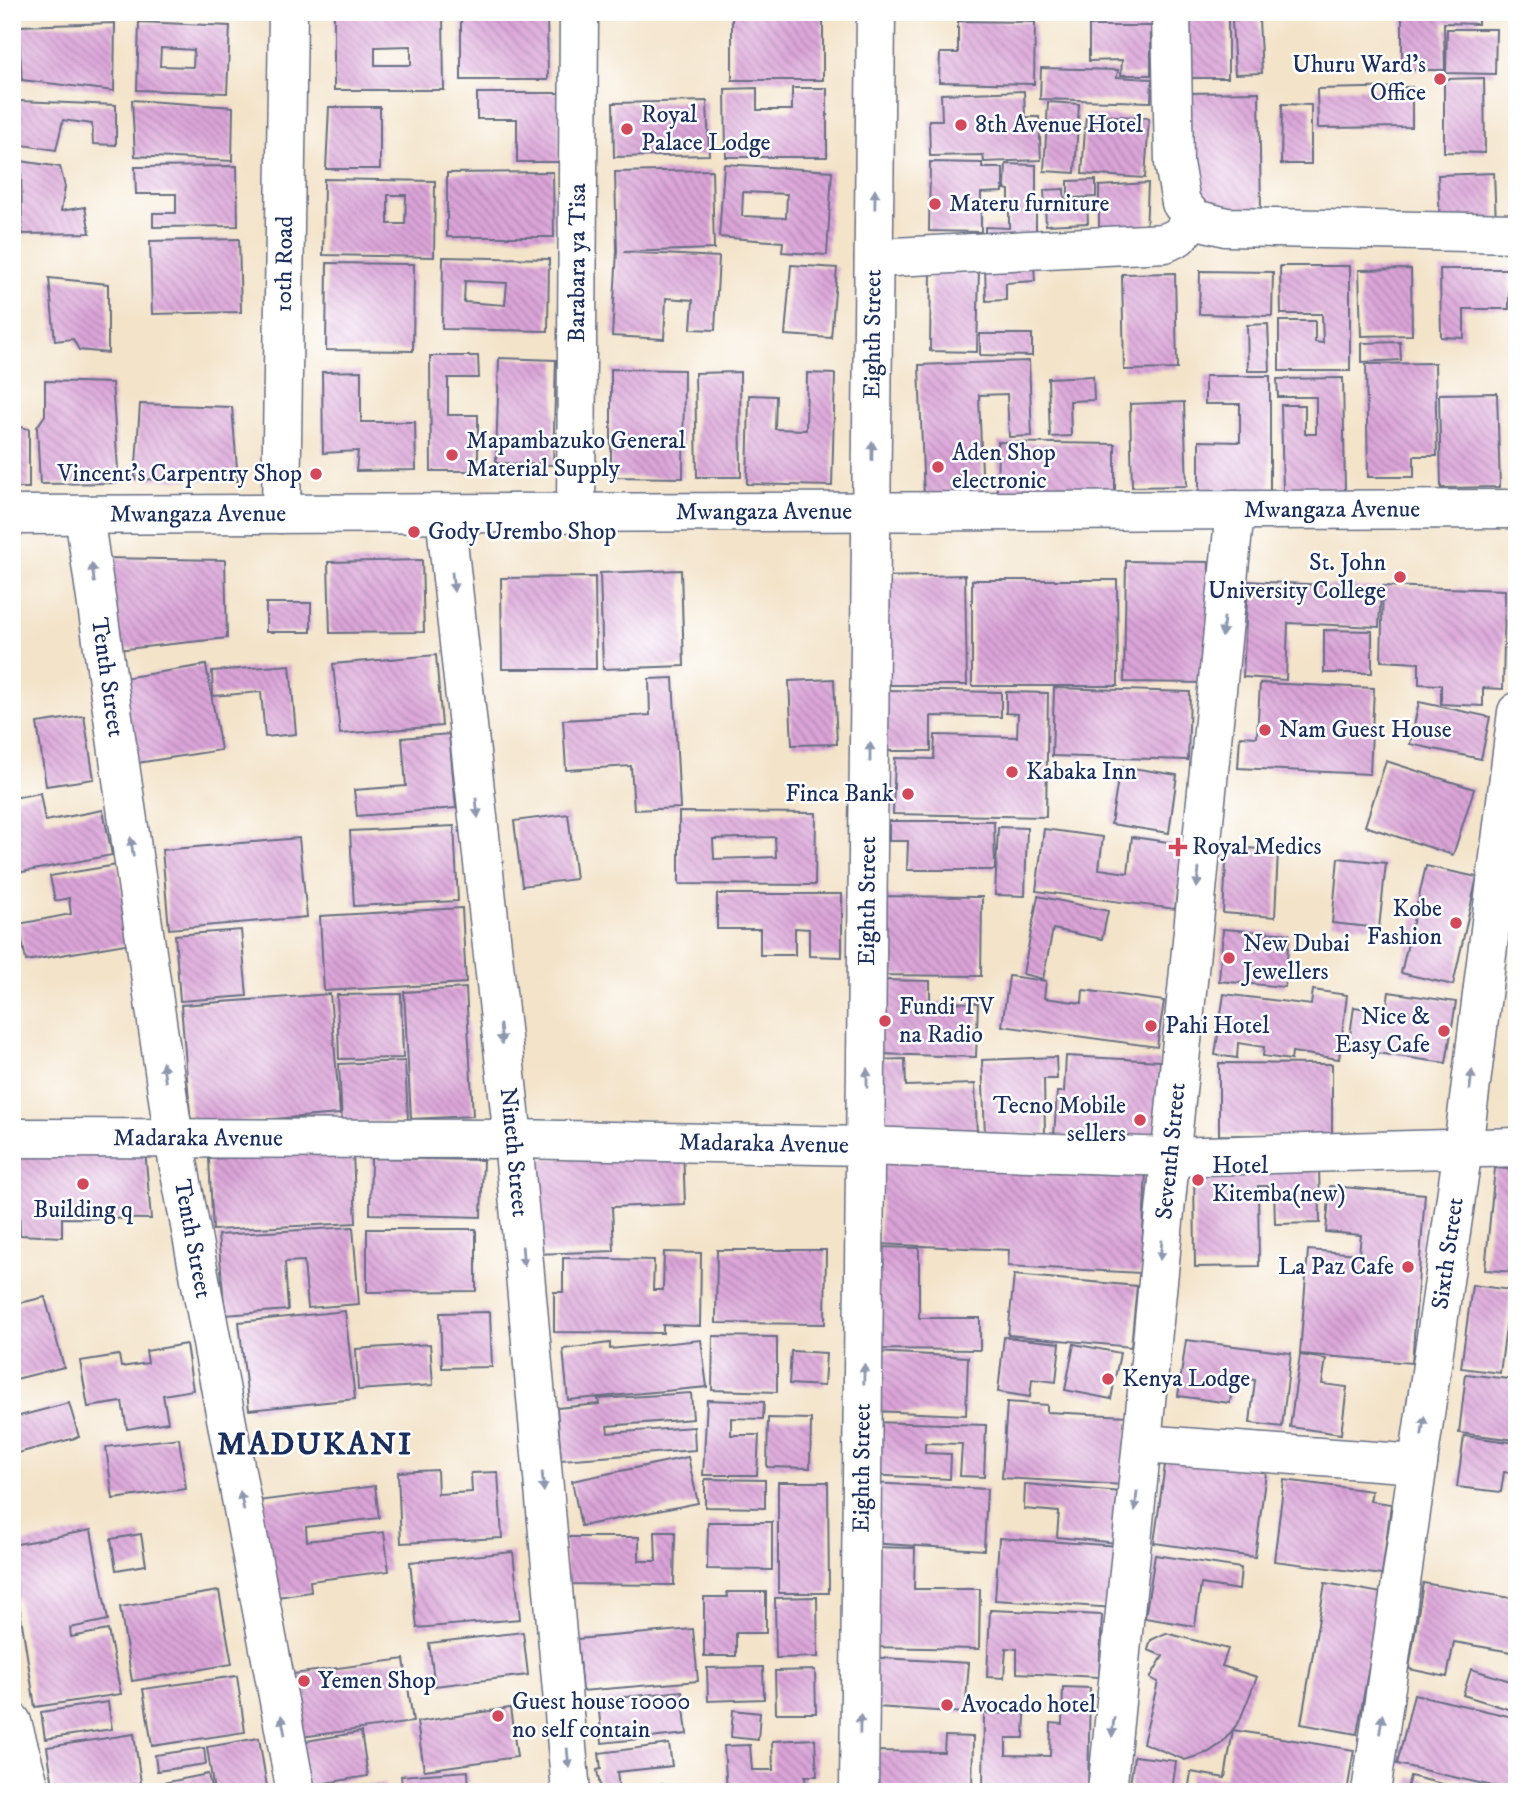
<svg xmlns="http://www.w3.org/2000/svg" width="1529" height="1804" font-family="'IM FELL DW Pica',serif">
<defs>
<pattern id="building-back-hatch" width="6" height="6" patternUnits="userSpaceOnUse" patternTransform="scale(1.75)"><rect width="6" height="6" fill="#dba4d8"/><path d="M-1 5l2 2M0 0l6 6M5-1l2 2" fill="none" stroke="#b186b2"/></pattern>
</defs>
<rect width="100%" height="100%" fill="#fff"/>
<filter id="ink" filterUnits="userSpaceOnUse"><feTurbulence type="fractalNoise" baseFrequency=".0143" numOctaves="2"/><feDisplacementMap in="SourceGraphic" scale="14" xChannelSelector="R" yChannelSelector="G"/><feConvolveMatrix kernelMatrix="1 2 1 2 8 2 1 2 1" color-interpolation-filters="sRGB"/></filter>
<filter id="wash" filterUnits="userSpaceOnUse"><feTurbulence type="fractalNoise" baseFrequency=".00686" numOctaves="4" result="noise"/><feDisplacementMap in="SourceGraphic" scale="28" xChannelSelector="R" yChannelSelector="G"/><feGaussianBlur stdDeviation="1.57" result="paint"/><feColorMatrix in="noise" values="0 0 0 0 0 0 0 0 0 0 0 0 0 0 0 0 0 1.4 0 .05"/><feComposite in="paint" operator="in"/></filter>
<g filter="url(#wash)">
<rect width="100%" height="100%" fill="#f3e3c9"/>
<g id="blocks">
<path fill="url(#building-back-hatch)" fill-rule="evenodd" d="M461,12H547L548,80H461Z
M732,12H823V80H732Z
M1047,12H1074V14L1047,16Z
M1184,12H1228V78H1185Z
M1402,12H1478V24L1444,23L1445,70H1402Z
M334,14H443L444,90H334ZM411,46V65H375V47Z
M1232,20H1259L1262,73L1235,74Z
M958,21L1035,22L1034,84L939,82L940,53H958Z
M139,22L230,26L227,93L137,90ZM161,48L194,50L193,67L160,66Z
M115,23L114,91L22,80L18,26Z
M1089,26H1151V75H1121L1122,60L1089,61Z
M1447,29H1496L1495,74L1446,73Z
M1041,68L1118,70L1117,77L1152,79L1151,102L1040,99Z
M1484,78L1485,153L1444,152V79Z
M1412,87V127L1318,128L1317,89Z
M757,88V110H792V88H827V157H726L725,89Z
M1024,91L1025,117H1039L1041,160L984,162L983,155L930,156L929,120H942L941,94Z
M1259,92L1261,213L1190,214L1188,93Z
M477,93H560L559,162H517V119H477Z
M1513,97H1517V121H1515Z
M132,100L233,107L232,161L135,156Z
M19,101L116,105V145L93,144L92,124L63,120L56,150L22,145Z
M707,101L709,155L614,157L613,103Z
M1048,102L1079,104L1075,173L1044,171Z
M1282,104L1311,105V164H1281Z
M329,107H380V169H326Z
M1086,114L1149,118L1145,178L1082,174Z
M21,161L60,167L65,187L61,211L85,207L90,233L22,234Z
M930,162L982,163V168H1003V192L981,193V232L929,231Z
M724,164L832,171L827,255L782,252L783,242L719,237ZM743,192L787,194L786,218L742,216Z
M1006,164L1036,165V242H985V227L1009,228V190L1005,189Z
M237,166L238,226L153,227V213H176V194H136L135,167Z
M712,170L714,249L623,252L719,257L715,330L691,329L693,300L666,298L664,339L612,336L617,251L615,172Z
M553,172L554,237H447V173Z
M1494,173L1496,223L1440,225L1438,175Z
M324,179L435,181L434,257L323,255ZM388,195H406L405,224H388Z
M1096,180V197L1068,198V181Z
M1148,183L1146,234L1099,238V186Z
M1064,189L1065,203L1087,202L1088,223L1046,225L1044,190Z
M239,239L241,312L152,314L150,241Z
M443,257L549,259L548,331L442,329ZM465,281L507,283L505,305L464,302Z
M327,263L414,264L413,351L326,350Z
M791,265L837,268L831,338L785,335Z
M1034,266L1035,281L1006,283V300L986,301L985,268Z
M1280,266H1350V371H1279V321H1315V342L1323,343L1322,314H1281Z
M931,269L979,270L977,352L930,351Z
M1411,269L1412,335L1361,336L1359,270Z
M1440,269H1509V309H1464V338L1441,337Z
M1200,271L1273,272L1272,316L1199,314Z
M1175,273L1177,369L1124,370L1122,274Z
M49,278L108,284V353L79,350L73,339L55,341Z
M1268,324L1270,371H1248L1247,325Z
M980,334H1032V356L980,355Z
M1400,342L1401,360L1362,362V343Z
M430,356H478L479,378H448V415H478V471H431Z
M499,358L556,360L553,465L496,463Z
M1029,361L1032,436L1009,437L1007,394L979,395L983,498L924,499L919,365Z
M1435,363L1437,456H1414V477H1368L1366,364Z
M611,369L684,370L683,478L611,477Z
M361,371V422H415L416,470L356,471L358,451L323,453L322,372Z
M740,372L741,477H697L695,373Z
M807,373L835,374L832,486L747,484L749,395L776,396L775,429L806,430Z
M1093,376L1094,400L1070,401L1071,436L1050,437L1048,378Z
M1205,376H1270V493H1199V441L1240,442V404H1205Z
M1343,378L1345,491H1283L1281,405H1305V434H1316V397H1278L1277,379Z
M45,381L112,383L119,483L40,484L37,427L45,415Z
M1511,384H1517V439H1511Z
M1497,393L1500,487L1441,488L1439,394Z
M1184,402L1187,486L1132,487L1130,404Z
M140,404L232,407L238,481L135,479Z
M12,425L29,429V488H12Z
M998,442L1115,444V499L997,497Z
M1512,443H1517V492H1513Z
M101,558L225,560L227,638L108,651Z
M422,560L424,632L330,633L328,562Z
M1126,561L1209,562L1207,683L1124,682Z
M681,570L684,666L603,669L600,573Z
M965,575L967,685H881L880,577Z
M595,577L596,669H502L501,578Z
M972,580H1117L1118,686H972Z
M1248,581L1381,588L1379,627L1288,623L1286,680L1243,677Z
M1383,586L1505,590L1503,689L1483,688V706L1441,704V685L1419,684V663L1381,661Z
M266,603H311V632H266Z
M1324,630L1372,631V673H1324Z
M436,655L442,726L340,734L333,664Z
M206,665L221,750L137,763L123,678Z
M290,665L296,734L265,737L261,692L213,696L212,671Z
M673,678L680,808L634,810L631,766L566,770L563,720L650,715L649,679Z
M834,679L837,744L792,745L789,681Z
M1260,683L1374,688L1370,774L1238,768L1240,736L1257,737Z
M1054,688L1190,692L1188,760L1052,756Z
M882,690L1001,692V717L931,716V751H881Z
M1006,692L1048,693L1046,817L893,814L895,758L934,759L935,735L1017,737L1018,714L1006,713Z
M1419,702L1490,717L1481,759L1410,744Z
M84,716L94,779L46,786L37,723Z
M449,734L456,808L357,816L354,790L406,786L402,738Z
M1386,761L1474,789L1453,855L1365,826Z
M1120,766L1177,775L1169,833L1111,824Z
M40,793L45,821L103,810L112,855L12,874V798Z
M679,812L816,813L815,885L679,884ZM775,837L776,857L714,859L713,839Z
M568,814L576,879L522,886L514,821Z
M889,821H994L995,870H907L908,841H889Z
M454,826L458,901L354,906L350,831Z
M998,827L1027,828L1025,896L995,895Z
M1044,829L1103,837L1099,869L1128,873L1132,837L1183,844L1175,909L1036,891Z
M299,838L307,917L169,929L162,850Z
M1227,847L1278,850L1275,917L1223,913Z
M1338,858L1386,863L1379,928L1332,923Z
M117,865L131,943L26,961L19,924L71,914L69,898L55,901L50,876Z
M1426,866L1477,877L1453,985L1401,973Z
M717,894H842V957L809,956V929L795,928V955H760V929H717Z
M875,896L982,897L981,976L874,975Z
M1038,896L1108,911L1102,939L1053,929L1043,979L1023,974Z
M462,908L466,983L324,991L320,916Z
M1223,929L1289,934L1285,987L1219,981Z
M241,930L247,996L180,1001L175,935Z
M1009,976L1046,981L1044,998L1082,1003L1083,990L1164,1001L1157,1047L1002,1026Z
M880,980L930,981V1002L978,1003L976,1057L878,1054Z
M466,988L473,1116L411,1119L404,992Z
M1313,990L1347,995L1339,1059L1292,1052L1291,1060L1263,1056L1264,1047L1238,1043L1237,1058L1215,1055L1224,994L1311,1005Z
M1389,992L1456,1002L1446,1063L1348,1049L1354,1007L1386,1012Z
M330,994L340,1114L191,1125L181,1005Z
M401,994L403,1058L339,1059L337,995Z
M1066,1056L1160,1061L1157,1140L1054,1136L1057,1092H1064Z
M1056,1057L1057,1079H1044L1045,1134L985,1135L982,1060Z
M905,1059L906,1086L975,1084L977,1134L877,1136L874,1060Z
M405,1061L408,1120L342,1123L339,1064Z
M1219,1063L1332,1064V1136L1219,1135Z
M17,1148L145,1149L151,1219L62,1218V1237L20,1235Z
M683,1150L685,1204L612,1207L614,1251L536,1254L533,1159L603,1157Z
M353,1152L356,1223L213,1230L209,1159Z
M883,1156L1146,1170L1141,1273L1008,1266L1009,1250L879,1244Z
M371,1158L483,1160L481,1217L370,1214Z
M1319,1163L1320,1223L1275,1224L1274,1186H1258L1259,1266L1195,1267L1194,1165Z
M1495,1168L1517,1170V1272L1485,1270Z
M1330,1186L1425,1194L1412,1363L1300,1354L1308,1250L1359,1254L1361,1235L1326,1232Z
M353,1227L359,1304L308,1308L304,1261L285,1262L288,1310L225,1315L218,1235Z
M367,1229H476V1291L367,1292Z
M876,1247L919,1248V1318H980V1350L875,1349Z
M717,1250H826L825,1324L716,1323Z
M664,1252L701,1253L700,1326L663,1325V1333L554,1332V1292H563V1258L654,1260L653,1290H663Z
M1014,1275L1137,1286L1131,1347L1008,1335Z
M1472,1285L1511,1290L1500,1373L1461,1368Z
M45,1297L64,1367L12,1380V1305Z
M345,1311L355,1399L249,1410L239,1322Z
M490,1312L492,1367L442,1368L440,1313Z
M713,1336L777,1337V1392L712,1390Z
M1004,1337L1060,1343L1056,1382L1032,1379L1030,1397L998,1392Z
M701,1340L707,1387L568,1400L563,1349L610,1343V1349Z
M1186,1340L1291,1353L1282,1427L1250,1423L1255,1380L1233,1377L1230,1403L1178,1396Z
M186,1344L193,1390L163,1395L168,1422L127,1429L122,1402L88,1407L80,1361L119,1355L121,1367L148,1363L146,1351Z
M430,1344L433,1385L358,1390L356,1349Z
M1074,1344L1120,1353L1111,1399L1065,1390Z
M791,1351L826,1353L824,1386L789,1384Z
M875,1352L968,1357L966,1415L873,1411Z
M1300,1355L1326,1359L1322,1384L1347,1387L1341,1434L1290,1427Z
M1466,1374L1517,1380V1440L1459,1433Z
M691,1393L693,1419L607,1426L608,1433L694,1427L695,1450L561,1460L557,1408L599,1404L598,1399Z
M707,1400L764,1402L763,1419L731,1418V1435H759L757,1475H703Z
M1007,1402L1047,1405V1412L1128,1416L1124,1485L1002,1478Z
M69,1403L79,1437L18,1453L12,1430V1418Z
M768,1418L811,1419L810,1468L767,1467Z
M869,1422L986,1425L984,1477L960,1476L962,1444L925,1443V1453L951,1454L950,1479L868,1475Z
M1464,1436L1517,1443V1474L1504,1472L1501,1492L1457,1487Z
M179,1438L186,1489L113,1499L106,1447Z
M688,1457L698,1503L581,1526L572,1481Z
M1166,1458L1266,1472L1255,1557L1154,1543Z
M437,1470L438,1494L472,1492L471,1473L498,1472L502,1538L401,1543L398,1472Z
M705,1479L765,1480V1508L705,1507Z
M1284,1480L1372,1491L1370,1501L1391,1504L1382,1575L1274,1561Z
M778,1482H828L829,1593H778Z
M871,1483L987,1489L984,1550L868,1543Z
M1025,1484L1121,1492L1117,1543L1057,1537L1059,1512L1024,1509Z
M375,1486L379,1518L306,1527L307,1541L384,1532L389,1571L310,1581L311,1592L270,1598L257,1501Z
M708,1522H772V1570L707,1569Z
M91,1530L108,1620L70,1628L71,1637L108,1630L121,1694L35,1707L12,1559V1545Z
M655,1532H675L674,1585L566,1584L565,1537H639V1561H656Z
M141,1534L146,1565L116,1570L111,1539Z
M999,1538L1119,1546L1115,1608L995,1600Z
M871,1547L915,1548L914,1589H980L979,1649L869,1647Z
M513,1552L520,1619L417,1628L410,1562Z
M1155,1555L1241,1568L1239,1590L1201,1584L1195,1626L1145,1618Z
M1325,1583L1382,1593L1357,1734L1301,1724Z
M1423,1583L1517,1599V1653L1454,1642L1447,1677L1409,1669Z
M219,1591L232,1664L132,1681L120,1607Z
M727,1592H766V1633H736V1656H704V1597H728Z
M817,1597L818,1657L776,1658L775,1598Z
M990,1610L1102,1615L1099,1677L1017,1673V1649L1006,1648L1004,1678L987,1677Z
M693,1629L698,1681L582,1691L577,1639Z
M523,1632L528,1675L435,1686L429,1643Z
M1166,1633L1228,1649L1222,1666L1257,1677L1239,1722L1222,1743L1209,1752L1185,1760L1143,1743L1158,1682L1150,1678L1163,1656L1148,1650L1151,1640Z
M865,1657L969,1663L965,1713L862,1706Z
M404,1659L413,1722L294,1738L285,1675Z
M763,1667L764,1699L708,1701L707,1668Z
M1471,1669L1517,1683V1712L1463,1695Z
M815,1670L816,1713H776L775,1671Z
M237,1676L245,1732L152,1746L143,1689Z
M1063,1687L1090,1688L1088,1792H983L984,1713L1025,1714L1024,1738H1006V1755L1050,1756L1051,1723L1062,1724Z
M682,1691L687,1734L602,1743L598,1700Z
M1414,1694L1517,1718V1779L1514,1791L1397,1764Z
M108,1702L112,1729L45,1739L41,1712Z
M510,1708L517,1757L424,1770L417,1722Z
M733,1710L760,1713L758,1740L731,1737Z
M1233,1730L1354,1750L1347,1792H1188L1191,1772L1225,1778Z
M361,1732L368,1776L307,1786L300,1742Z
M134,1734L141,1783L83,1792H54L47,1747Z
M945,1736L973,1737L972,1792H869L870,1751L944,1752Z
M259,1738L267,1787L273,1786L274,1792H214L207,1747Z
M815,1739L817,1776H805L806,1792H727L724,1746L750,1745L752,1770H773L772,1741Z
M669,1744L672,1766L617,1772L619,1789L601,1792L597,1770L601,1769L599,1753Z
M204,1748L206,1764L157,1771L155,1755Z
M1134,1756L1176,1761L1172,1792H1129Z
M468,1771L469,1792H403L401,1776Z
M208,1774L212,1792H165L163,1783Z
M1410,1776L1472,1791V1792H1406Z
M385,1784V1792H319L318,1789Z
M663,1784L664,1792H630V1791Z"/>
</g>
</g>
<g filter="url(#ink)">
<use href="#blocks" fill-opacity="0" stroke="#676e83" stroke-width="2"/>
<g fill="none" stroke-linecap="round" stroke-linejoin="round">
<g stroke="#676e83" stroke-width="41">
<g id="minor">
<path d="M1171,12L1174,163L1181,203L1194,219L1226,227L1517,233"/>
<path d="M874,258L1165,243L1178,237L1194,219"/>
<path id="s1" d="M576,513L579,12"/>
<path id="s2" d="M281,514L288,12"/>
<path id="s3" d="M445,514L513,1139L571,1792"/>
<path id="s4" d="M12,515L1517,509"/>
<path id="s5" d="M84,515L174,1140L296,1792"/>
<path id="s6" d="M12,1138L513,1139L866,1146L1170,1157L1517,1147"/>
<path d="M1142,1444L1418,1464"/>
<path d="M12,1722L31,1792"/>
<path id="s7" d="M859,1792L876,12"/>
<path id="s8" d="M1107,1792L1235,510"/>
<path id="s9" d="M1371,1792L1463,1148L1517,712"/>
</g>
</g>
<use href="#minor" stroke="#fff" stroke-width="38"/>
</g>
<defs><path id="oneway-solid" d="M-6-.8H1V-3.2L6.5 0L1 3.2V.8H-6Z" transform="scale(1.75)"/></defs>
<g fill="#8d97ae">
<use href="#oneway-solid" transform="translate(875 199) rotate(-89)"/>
<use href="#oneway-solid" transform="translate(872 451) rotate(-89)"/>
<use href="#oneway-solid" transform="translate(93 573) rotate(-98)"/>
<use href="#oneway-solid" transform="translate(453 582) rotate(84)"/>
<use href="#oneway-solid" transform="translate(1223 627) rotate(96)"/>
<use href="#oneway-solid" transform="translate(870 752) rotate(-90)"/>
<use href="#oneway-solid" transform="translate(477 808) rotate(84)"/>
<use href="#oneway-solid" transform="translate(132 847) rotate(-98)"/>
<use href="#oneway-solid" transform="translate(1198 878) rotate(96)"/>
<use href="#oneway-solid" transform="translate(501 1034) rotate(84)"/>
<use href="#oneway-solid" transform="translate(164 1072) rotate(-98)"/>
<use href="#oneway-solid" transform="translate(867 1078) rotate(-90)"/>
<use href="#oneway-solid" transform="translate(1471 1080) rotate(-83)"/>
<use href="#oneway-solid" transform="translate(1161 1250) rotate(96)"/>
<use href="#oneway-solid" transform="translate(523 1256) rotate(85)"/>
<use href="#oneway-solid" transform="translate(864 1374) rotate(-89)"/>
<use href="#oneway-solid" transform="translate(1423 1426) rotate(-82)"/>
<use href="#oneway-solid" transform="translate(543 1482) rotate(85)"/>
<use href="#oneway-solid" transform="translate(242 1501) rotate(-101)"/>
<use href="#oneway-solid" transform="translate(1136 1501) rotate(96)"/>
<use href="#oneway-solid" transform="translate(860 1724) rotate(-89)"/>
<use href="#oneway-solid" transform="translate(1381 1724) rotate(-82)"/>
<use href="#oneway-solid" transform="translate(283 1725) rotate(-101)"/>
<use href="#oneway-solid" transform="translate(1113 1727) rotate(96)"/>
<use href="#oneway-solid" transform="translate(568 1758) rotate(85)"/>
</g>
</g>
<g fill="#d1495b" stroke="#fff" stroke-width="2.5">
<circle cx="1440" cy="79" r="7"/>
<circle cx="961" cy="125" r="7"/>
<circle cx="627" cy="129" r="7"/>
<circle cx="935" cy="204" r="7"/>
<circle cx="452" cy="455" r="7"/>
<circle cx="938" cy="467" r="7"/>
<circle cx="316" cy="474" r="7"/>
<circle cx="414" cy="532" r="7"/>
<circle cx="1400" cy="577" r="7"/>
<circle cx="1265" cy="730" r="7"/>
<circle cx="1012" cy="772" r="7"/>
<circle cx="908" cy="794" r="7"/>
<path d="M1174.5 836.5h7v7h7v7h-7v7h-7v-7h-7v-7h7z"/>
<circle cx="1456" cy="923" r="7"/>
<circle cx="1229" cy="958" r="7"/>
<circle cx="885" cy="1021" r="7"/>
<circle cx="1151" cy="1026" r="7"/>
<circle cx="1444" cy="1031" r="7"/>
<circle cx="1140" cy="1120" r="7"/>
<circle cx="1198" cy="1180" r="7"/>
<circle cx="83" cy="1184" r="7"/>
<circle cx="1408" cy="1267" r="7"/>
<circle cx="1108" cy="1379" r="7"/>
<circle cx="304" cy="1681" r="7"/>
<circle cx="947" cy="1705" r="7"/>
<circle cx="498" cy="1716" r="7"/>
</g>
<g text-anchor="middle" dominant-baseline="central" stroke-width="5" stroke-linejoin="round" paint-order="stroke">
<g font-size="24" fill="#1b2f5e" stroke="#fff" text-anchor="start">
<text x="1426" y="65" text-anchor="end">Uhuru Ward's<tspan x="1426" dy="28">Office</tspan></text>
<text x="641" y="115">Royal<tspan x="641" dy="28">Palace Lodge</tspan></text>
<text x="975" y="125">8th Avenue Hotel</text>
<text x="949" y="204">Materu furniture</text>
<text x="466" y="441">Mapambazuko General<tspan x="466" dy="28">Material Supply</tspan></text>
<text x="952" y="453">Aden Shop<tspan x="952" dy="28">electronic</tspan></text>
<text x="302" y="474" text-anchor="end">Vincent's Carpentry Shop</text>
<text x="428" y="532">Gody Urembo Shop</text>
<text x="1386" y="563" text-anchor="end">St. John<tspan x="1386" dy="28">University College</tspan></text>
<text x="1279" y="730">Nam Guest House</text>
<text x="1026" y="772">Kabaka Inn</text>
<text x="894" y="794" text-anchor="end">Finca Bank</text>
<text x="1192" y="847">Royal Medics</text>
<text x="1442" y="909" text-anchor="end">Kobe<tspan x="1442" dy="28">Fashion</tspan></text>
<text x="1243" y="944">New Dubai<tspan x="1243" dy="28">Jewellers</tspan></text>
<text x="899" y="1007">Fundi TV<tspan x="899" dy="28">na Radio</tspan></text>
<text x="1430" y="1017" text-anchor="end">Nice &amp;<tspan x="1430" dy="28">Easy Cafe</tspan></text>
<text x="1165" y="1026">Pahi Hotel</text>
<text x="1126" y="1106" text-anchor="end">Tecno Mobile<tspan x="1126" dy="28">sellers</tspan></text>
<text x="1212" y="1166">Hotel<tspan x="1212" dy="28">Kitemba(new)</tspan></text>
<text x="83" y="1210" text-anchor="middle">Building q</text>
<text x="1394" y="1267" text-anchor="end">La Paz Cafe</text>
<text x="1122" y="1379">Kenya Lodge</text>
<text x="318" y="1681">Yemen Shop</text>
<text x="512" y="1702">Guest house 10000<tspan x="512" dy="28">no self contain</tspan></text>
<text x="961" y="1705">Avocado hotel</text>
</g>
<g font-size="24" fill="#1b2f5e" stroke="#fff">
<text stroke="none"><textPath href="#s2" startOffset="250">10th Road</textPath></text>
<text stroke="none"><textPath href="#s1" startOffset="250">Barabara ya Tisa</textPath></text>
<text stroke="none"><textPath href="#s7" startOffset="1458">Eighth Street</textPath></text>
<text stroke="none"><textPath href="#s4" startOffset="1320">Mwangaza Avenue</textPath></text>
<text stroke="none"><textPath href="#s4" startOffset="752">Mwangaza Avenue</textPath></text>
<text stroke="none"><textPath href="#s4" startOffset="186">Mwangaza Avenue</textPath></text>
<text stroke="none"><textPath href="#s5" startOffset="164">Tenth Street</textPath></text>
<text stroke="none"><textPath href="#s7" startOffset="891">Eighth Street</textPath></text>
<text stroke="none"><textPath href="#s6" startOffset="186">Madaraka Avenue</textPath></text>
<text stroke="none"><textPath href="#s6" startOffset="752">Madaraka Avenue</textPath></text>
<text stroke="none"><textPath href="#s8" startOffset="644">Seventh Street</textPath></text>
<text stroke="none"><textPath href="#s3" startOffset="642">Nineth Street</textPath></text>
<text stroke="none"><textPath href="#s5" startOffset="732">Tenth Street</textPath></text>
<text stroke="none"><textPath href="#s9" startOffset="544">Sixth Street</textPath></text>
<text stroke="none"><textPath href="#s7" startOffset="324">Eighth Street</textPath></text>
</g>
<g font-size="32" font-weight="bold" letter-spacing="2" fill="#1b2f5e" stroke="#fff">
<text x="315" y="1445">MADUKANI</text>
</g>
</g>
<rect width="1529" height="1804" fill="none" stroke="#fff" stroke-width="42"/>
</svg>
